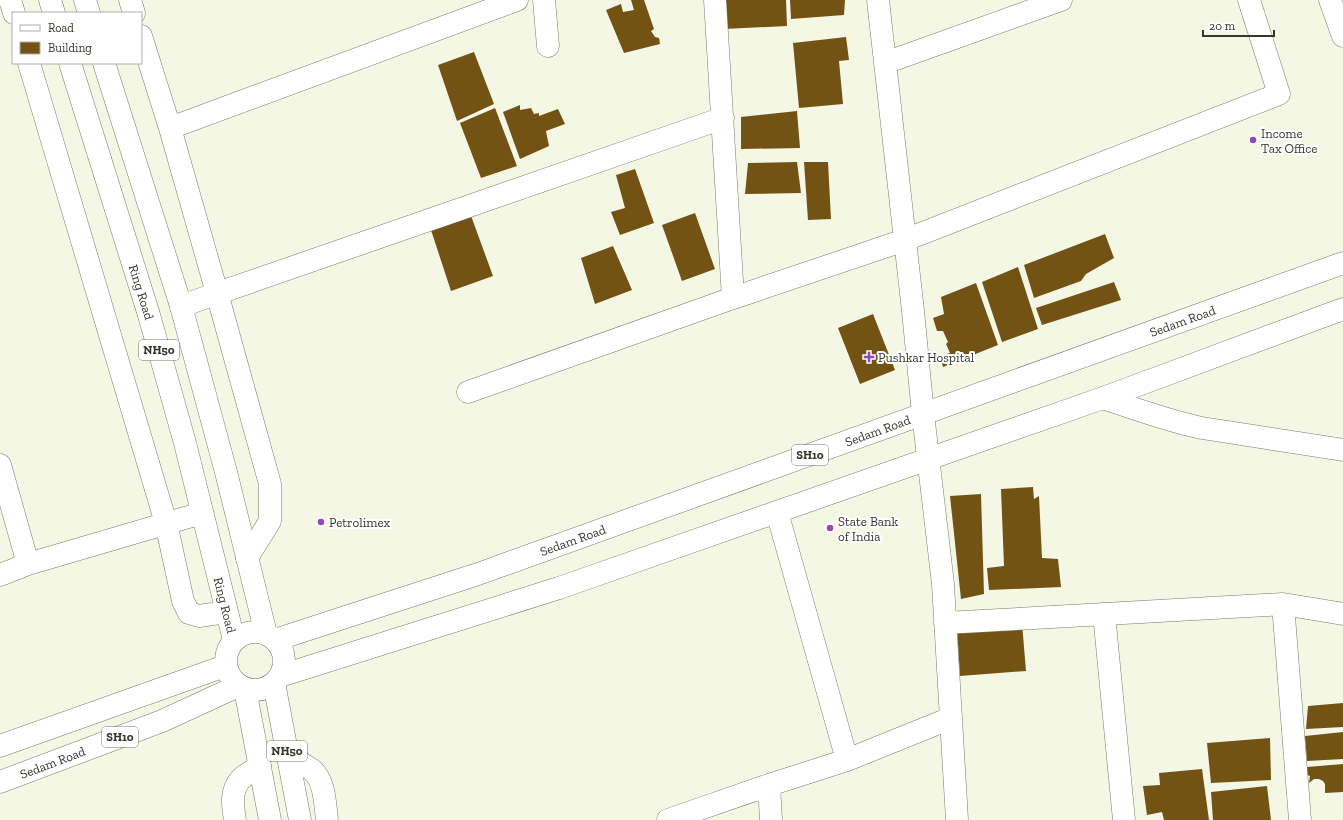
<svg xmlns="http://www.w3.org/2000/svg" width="1343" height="820" font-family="'Zilla Slab',serif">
<rect width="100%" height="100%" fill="#f5f7e5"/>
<path fill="#725314" d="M631,0H644L654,29L651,31L655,37L659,38L660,44L624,53L606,10L621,4L623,12L634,10Z
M724,0H786L787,26L724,29Z
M790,0H845L844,15L791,19Z
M846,37L849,60L839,61L843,104L799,108L793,43Z
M474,52L494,104L457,121L438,65Z
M520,105V110L531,108L534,114L539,113V116L558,109L565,124L546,131L549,146L520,159L503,112Z
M495,108L517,166L481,178L460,123Z
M797,111L800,148L741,149V117Z
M797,162L801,193L745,194L748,163Z
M804,162H828L831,219L808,220Z
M635,169L654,223L620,235L611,212L625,208L616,175Z
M470,213L493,276L451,291L430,227Z
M695,213L715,269L682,281L662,225Z
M1105,234L1114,258L1086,274L1081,281L1034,298L1024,265Z
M613,246L632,290L595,304L581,258Z
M1018,267L1038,329L1002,342L982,282Z
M1114,282L1121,300L1042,325L1036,308Z
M976,283L998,345L943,367L940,356L950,353L946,344L948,342L943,331H937L933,318L944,314L941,297Z
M873,314L895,370L860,384L838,328Z
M1033,487L1034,499L1039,496L1042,558L1058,559L1061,587L989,590L987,568L1004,566L1001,489Z
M981,494L984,594L961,599L950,496Z
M1022,623L1026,671L960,676L957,628Z
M1343,703V727L1306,729L1308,706Z
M1343,732V759L1307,761L1305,736Z
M1270,738L1271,780L1211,783L1207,743Z
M1343,764V792L1325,793V784L1323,781L1319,779H1314L1309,783L1310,776L1304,774L1307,767Z
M1202,769L1209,820H1164L1162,812L1147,815L1143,786L1160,785L1159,773Z
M1267,786L1271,820H1213L1211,792Z"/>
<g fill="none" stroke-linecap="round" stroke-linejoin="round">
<g stroke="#797b6b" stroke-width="23">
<path id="minor" d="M10,0L14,13
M130,0L134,13
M544,0L548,46
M715,0L733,298L905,240L1279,94L1249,0
M878,0L913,311L923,414L943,584L957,820
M1330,0L1343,36
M141,36L170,128L217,293L270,484V521L247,558
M29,63L166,523L183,601L189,613L199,616L226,612
M885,63L1061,0
M170,128L517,0
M181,306L723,118
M468,392L733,298
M1103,398C1136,409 1168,421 1202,428L1343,450
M0,465L28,564L202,513
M777,512L847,760
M0,575L28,564
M1283,604L1343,614
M1104,614L1124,820
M945,623L1283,604L1300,820
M288,756C296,760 305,765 312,770C325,781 325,804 327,820
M769,785L771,820
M235,820C233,807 230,792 240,780C244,775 254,770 260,766
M668,820L769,785L847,760L951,718"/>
</g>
<g stroke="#797b6b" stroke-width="23">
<g id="major">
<path id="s1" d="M275,640L478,574L1343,263"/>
<path d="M280,676L559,588L1103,398L1343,309"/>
<path d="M0,746L225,666"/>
<path id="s2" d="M0,782L162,721L238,686"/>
</g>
</g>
<g stroke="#797b6b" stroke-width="23">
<g id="highway">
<path d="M50,0L54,13"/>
<path d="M85,0L89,13"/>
<path id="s3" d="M70,63L149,315L185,443L234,640"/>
<path d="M104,63L181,306L226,472L266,634"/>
<circle cx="255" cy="661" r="29"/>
<path d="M274,683L300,820"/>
<path d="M245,689L270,820"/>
</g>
</g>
<use href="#minor" stroke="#fff" stroke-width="22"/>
<use href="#major" stroke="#fff" stroke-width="22"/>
<use href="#highway" stroke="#fff" stroke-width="22"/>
</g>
<g fill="#8d4abf" stroke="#fff" stroke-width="1.5">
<circle cx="1253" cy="140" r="4"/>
<path d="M867 351h4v4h4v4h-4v4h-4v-4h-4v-4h4z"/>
<circle cx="321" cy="522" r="4"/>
<circle cx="830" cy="528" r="4"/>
</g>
<g text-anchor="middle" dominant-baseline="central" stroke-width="4" stroke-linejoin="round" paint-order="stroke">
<g fill="#fff" stroke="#72726d" stroke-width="1">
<rect x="139" y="340" width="40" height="20" rx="3"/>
<rect x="792" y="445" width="36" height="20" rx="3"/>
<rect x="102" y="727" width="36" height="20" rx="3"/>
<rect x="267" y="741" width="40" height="20" rx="3"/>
</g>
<g font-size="12" font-weight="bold" fill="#35362e">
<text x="159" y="350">NH50</text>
<text x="810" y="455">SH10</text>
<text x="120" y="737">SH10</text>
<text x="287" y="751">NH50</text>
</g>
<g font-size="13" fill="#35362e" stroke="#fff" text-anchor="start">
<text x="1261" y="133">Income<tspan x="1261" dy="15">Tax Office</tspan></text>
<text x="878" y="357">Pushkar Hospital</text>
<text x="838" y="521">State Bank<tspan x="838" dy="15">of India</tspan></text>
<text x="329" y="522">Petrolimex</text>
</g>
<g font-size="13" fill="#35362e" stroke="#fff">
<text stroke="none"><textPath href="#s3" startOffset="240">Ring Road</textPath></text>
<text stroke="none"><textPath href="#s1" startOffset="962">Sedam Road</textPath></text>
<text stroke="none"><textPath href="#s1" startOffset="638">Sedam Road</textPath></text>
<text stroke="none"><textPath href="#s1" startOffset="314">Sedam Road</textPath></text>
<text stroke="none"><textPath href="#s3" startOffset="564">Ring Road</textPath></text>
<text stroke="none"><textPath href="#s2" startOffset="56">Sedam Road</textPath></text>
</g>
</g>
<rect x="12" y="12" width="130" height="52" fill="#ffffff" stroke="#aeafab"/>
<rect x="20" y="25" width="20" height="6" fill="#ffffff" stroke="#aeafab"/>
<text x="48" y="32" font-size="12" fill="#35362e">Road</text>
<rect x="20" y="42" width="20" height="12" fill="#725314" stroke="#aeafab"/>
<text x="48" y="52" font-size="12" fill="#35362e">Building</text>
<path d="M1203 30v6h71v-6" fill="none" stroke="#35362e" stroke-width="2"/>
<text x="1209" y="30" font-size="12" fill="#35362e" stroke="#ffffff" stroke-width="3" paint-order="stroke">20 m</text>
</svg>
